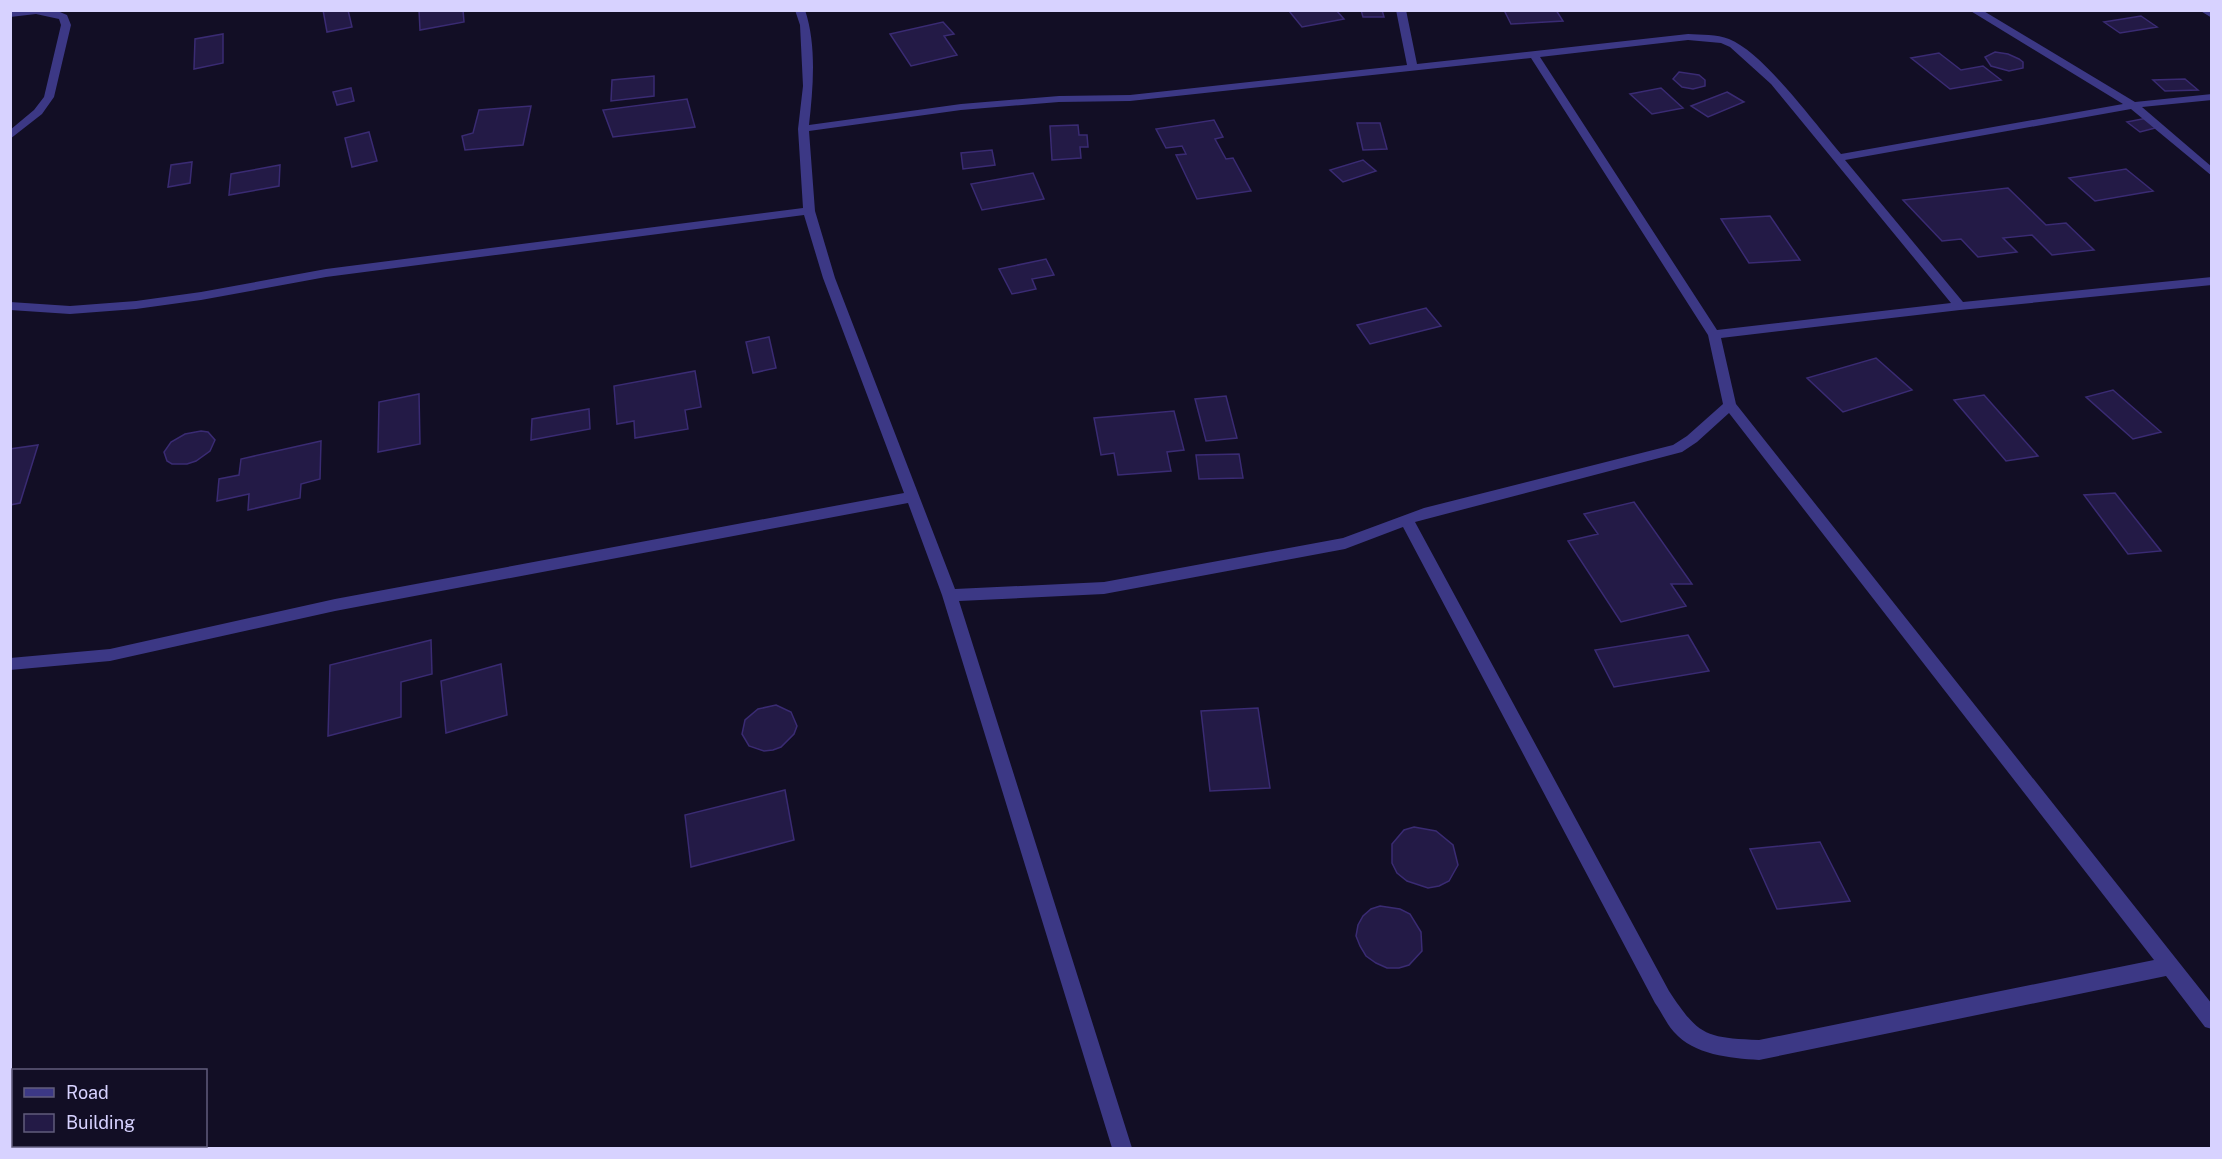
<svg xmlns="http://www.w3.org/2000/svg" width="2222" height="1159" font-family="'Public Sans',sans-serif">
<rect width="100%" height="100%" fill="#120e25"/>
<path fill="#231a46" stroke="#3a2b73" stroke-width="1.5" d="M323,10H348L352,27L327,32Z
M419,10H463L464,22L420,30Z
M1336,10L1344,19L1302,27L1289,11Z
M1361,10H1382L1384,17H1363Z
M1504,10H1556L1563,21L1511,24Z
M2141,16L2157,27L2120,33L2104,22Z
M943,22L954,34L944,36L957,55L911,66L890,34Z
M223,34V63L194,69L195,39Z
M1995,52L2008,54L2019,59L2023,62V68L2009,71L1991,66L1985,57Z
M1939,53L1961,70L1983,66L2001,80L1950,89L1911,58Z
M1679,72L1699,75L1705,80V86L1693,89L1682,87L1673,79Z
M654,76V96L611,101L612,80Z
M2185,79L2198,90L2165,91L2153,80Z
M351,88L354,101L337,105L333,92Z
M1661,88L1683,108L1652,114L1630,94Z
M1727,92L1744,102L1708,117L1691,106Z
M687,99L695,127L613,137L603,110Z
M531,106L523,145L465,150L462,136L473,133L479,110Z
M2147,118L2155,128L2140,132L2127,122Z
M1214,120L1223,137L1215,139L1226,159L1233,158L1251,191L1197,199L1176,155L1186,154L1182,146L1166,148L1156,129Z
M1357,123H1380L1387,149L1363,150Z
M1078,125L1079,135H1087L1088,147H1080L1081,158L1052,160L1050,126Z
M369,132L377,161L352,167L345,138Z
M992,150L995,165L963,169L961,153Z
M1363,160L1376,171L1343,182L1330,170Z
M192,162L190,183L168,187L171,165Z
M280,165L279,186L229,195L231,174Z
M2126,169L2153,191L2095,201L2069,178Z
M1033,173L1044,199L982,210L971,184Z
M2008,188L2046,225L2066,223L2094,250L2052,255L2032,235L2003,238L2017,252L1978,257L1961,239L1942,241L1903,200Z
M1770,216L1800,260L1749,263L1721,219Z
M1046,259L1054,275L1032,279L1036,289L1012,294L999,269Z
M1426,308L1441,326L1370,344L1357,325Z
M769,337L776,368L753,373L746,342Z
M1876,358L1912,390L1843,412L1807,378Z
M695,371L701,407L685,410L688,429L635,438L634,421L617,424L614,386Z
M2113,390L2161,432L2133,439L2086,397Z
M419,394L420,444L378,452L379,402Z
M1984,395L2038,456L2006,461L1954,400Z
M1226,396L1237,438L1206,441L1195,399Z
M589,409L590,429L531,440L532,419Z
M1174,411L1184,450L1167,452L1171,471L1118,475L1114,453L1101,455L1094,418Z
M201,431L208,432L215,440L210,451L196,461L187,464H172L167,461L164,452L171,442L185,434Z
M321,441L320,479L301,484L300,498L248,510L249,494L217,501L219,479L239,475L241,459Z
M38,445L20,503L10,505V449Z
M1239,454L1243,478L1199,479L1196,455Z
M2115,493L2161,551L2128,554L2084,495Z
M1634,502L1692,584H1671L1686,606L1621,622L1568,541L1598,534L1584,514Z
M1688,635L1709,671L1614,687L1595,650Z
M431,640L432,674L401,682V717L328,736L330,665Z
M501,664L507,715L446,733L441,681Z
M776,705L791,712L797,726L794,734L781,747L773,750L764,751L749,746L742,734L745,720L758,709Z
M1258,708L1270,788L1210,791L1201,711Z
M785,790L794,840L691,867L685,815Z
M1414,827L1436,831L1453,845L1458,865L1449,881L1439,886L1428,888L1407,881L1397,873L1392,863V844L1404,830Z
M1820,842L1850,901L1777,909L1750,849Z
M1380,906L1400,909L1410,914L1421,932L1422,951L1409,965L1399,968H1387L1376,963L1366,956L1360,946L1356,936L1358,925L1363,916L1371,909Z"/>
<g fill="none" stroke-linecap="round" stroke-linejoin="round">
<path fill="#3c3885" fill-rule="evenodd" d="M55,10L67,15L71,25L54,97L42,114L10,139V130L34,110L44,97L61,25L59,19L36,14L10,17V11Z"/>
<path fill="#3c3885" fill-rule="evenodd" d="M795,10H805C817,46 813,88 809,125L961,104L1059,96L1130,95L1407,65L1396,10H1406L1417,64L1688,34C1701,35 1717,34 1729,39C1764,53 1815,124 1841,154L2123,104L1969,10H1982L2135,102L2212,94V100L2142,107L2212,167V176L2131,109L1845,160L1963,302L2212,277V285L1960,310L1721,338L1736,404L2212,1004V1029L2205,1027L2166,976L1759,1060C1730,1058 1694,1055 1674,1032C1666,1023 1662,1013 1655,1003L1403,527L1345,549L1104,594L959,601L1132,1148H1112L942,595L908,503L335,611L110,661L10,670V658L110,649L335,599L904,493L823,278L804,215L326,277L201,300L136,309L70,314L10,310V302L70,306L136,301L201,292L326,269L803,208L798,129L803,86L800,25ZM1688,40L1721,43L1730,47L1771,84L1951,303L1717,330L1540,57ZM1531,58L1708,335L1723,404L1687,436L1673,445L1424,508L1343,538L1104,582L955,589L835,278L815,211L809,131L961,110L1059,102L1130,101ZM1729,413L2154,960L1759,1040C1705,1038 1698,1035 1669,991L1415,522L1682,452L1697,442Z
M2199,10H2212V18Z"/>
</g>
<rect width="2222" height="1159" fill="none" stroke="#d7d2ff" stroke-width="24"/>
<rect x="12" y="1069" width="195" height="78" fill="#120e25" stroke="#615c7c" stroke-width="1.5"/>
<rect x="24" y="1088" width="30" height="9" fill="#3c3885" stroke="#615c7c" stroke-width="1.5"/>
<text x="66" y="1099" font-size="18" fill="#d7d2ff">Road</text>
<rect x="24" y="1114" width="30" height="18" fill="#231a46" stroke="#615c7c" stroke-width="1.5"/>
<text x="66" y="1129" font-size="18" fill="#d7d2ff">Building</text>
</svg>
